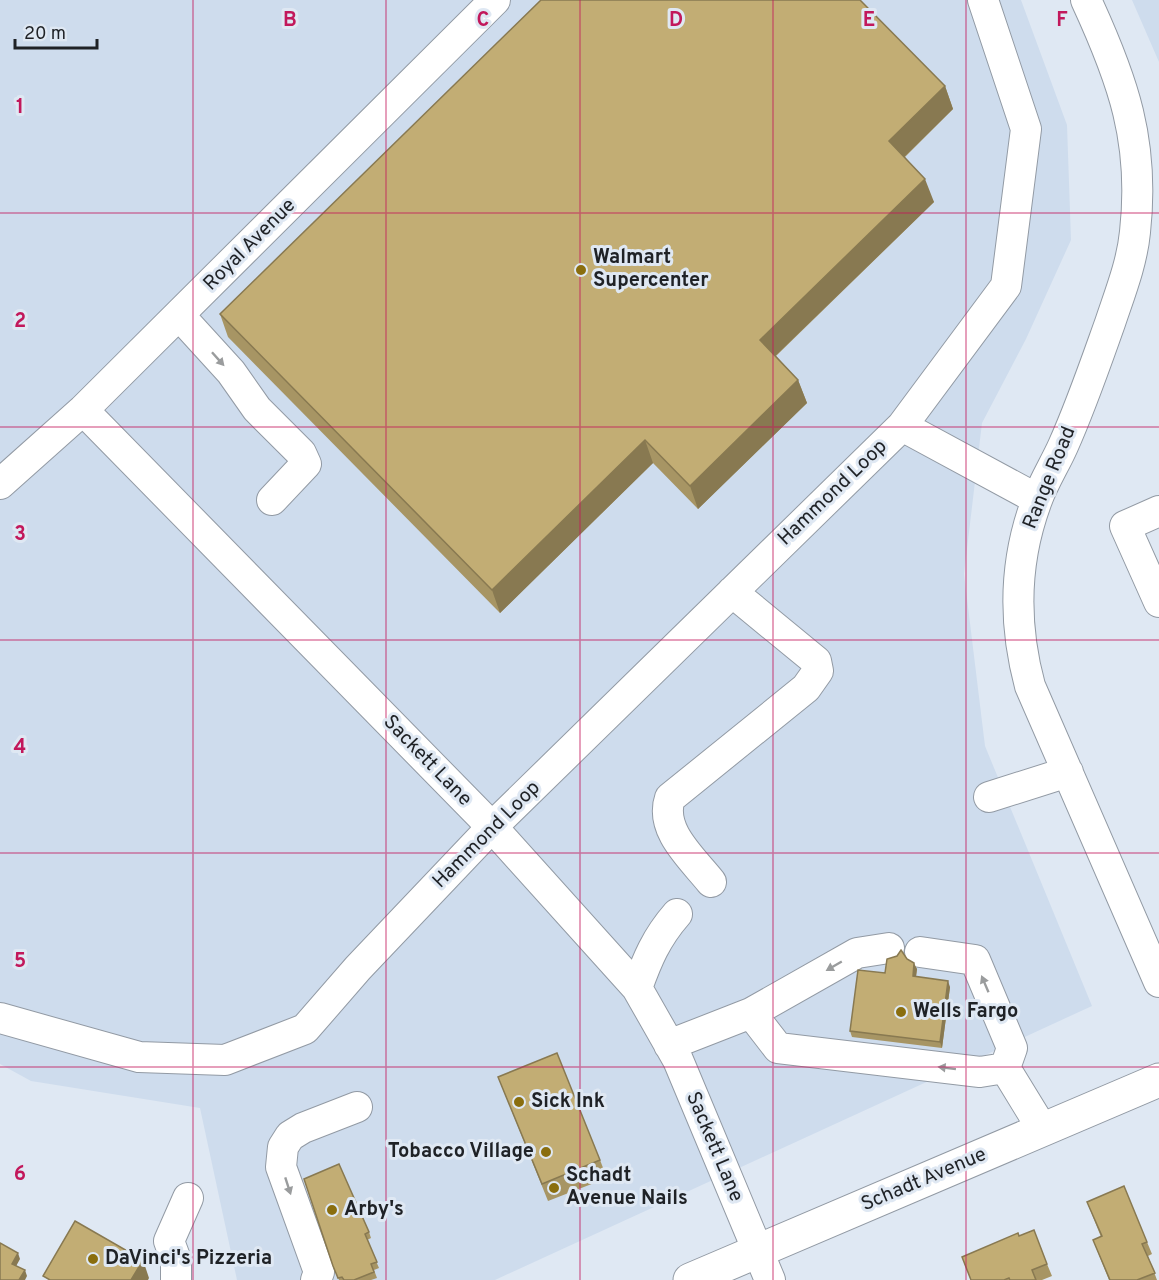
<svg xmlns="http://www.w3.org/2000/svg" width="1159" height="1280" font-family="Overpass,sans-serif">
<rect width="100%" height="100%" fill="#dfe8f3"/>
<path fill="#cedced" d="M0,0H1021L1067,125L1071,240L1026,339L982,423L964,574L985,746L1092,1006L495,1280H237L200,1108L31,1081L0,1064Z
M1132,0H1159V62Z"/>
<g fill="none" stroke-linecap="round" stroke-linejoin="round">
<g stroke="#929aa4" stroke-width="32">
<path id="minor" d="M1086,0C1123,80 1145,142 1135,232C1132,263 1120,293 1110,323C1095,365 1081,406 1063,446C1055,464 1044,481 1037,500C1014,561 1013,623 1030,686L1159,982
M179,315L231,372L257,409L301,453L306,464L272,500
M83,410L492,827L637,988L678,1060L770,1280
M902,426L1037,499
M0,484L83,410L495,0
M1159,511L1125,526L1159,602
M989,797L1068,772
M711,882C692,858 659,830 670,798L806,688L818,671L816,661L732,592
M920,952L975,960L1012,1048L1005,1068L1043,1130
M637,988C647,960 656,938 677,914
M751,1013L778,1048L980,1072L1005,1068
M0,1018L139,1057L225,1060L305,1029L358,968L492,827L902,426L1006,286L1026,129L983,0
M669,1045L751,1013L857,953L889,948
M176,1280V1260L169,1241L188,1198
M316,1280L319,1272L281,1167L283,1147L290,1136L303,1128L357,1107"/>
</g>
<g stroke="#929aa4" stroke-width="35">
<path id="major" d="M690,1280L1159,1080"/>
</g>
<use href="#minor" stroke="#fff" stroke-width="30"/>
<use href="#major" stroke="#fff" stroke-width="33"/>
</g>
<path fill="#a79564" d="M945,86L953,109L905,157L934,202L776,356L798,380L807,403L698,509L653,463L500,613L228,337L220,314Z
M907,959L917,969L916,977L950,987L942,1048L852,1037L850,1031L885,973Z
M498,1077L600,1160L607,1178L548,1201Z
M304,1179L369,1232L371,1238L367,1240L379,1268L374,1270L377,1278L371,1280H339Z
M1087,1202L1147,1242L1152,1254L1148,1256L1157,1280H1109L1093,1240L1101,1237Z
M1019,1236L1047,1264L1052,1276L1042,1280H971L962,1257Z"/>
<path fill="#887951" d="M945,86L953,109L897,164L889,141Z
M925,179L934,202L768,363L760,340Z
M798,380L807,403L698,509L690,486Z
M645,440L653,463L500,613L492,590Z
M914,963L917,969L915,983L913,976Z
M948,981L950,987L942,1048L940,1042Z
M18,1253L20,1259L14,1270L12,1264Z
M143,1260L149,1278L148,1280H131Z
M25,1270L27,1276L25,1280H19Z"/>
<path fill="#c2ad74" stroke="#887951" stroke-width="1.5" d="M541,0H860L945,86L889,141L925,179L760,340L798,380L690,486L645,440L492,590L220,314Z
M901,950L907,959L914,963L913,976L948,981L940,1042L850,1031L858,970L885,973L887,959L897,956Z
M557,1053L600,1160L542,1184L498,1077Z
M339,1164L369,1232L365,1234L377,1262L371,1264L374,1272L354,1280H344L342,1277L338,1278L333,1266L304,1179Z
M1124,1186L1147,1242L1142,1244L1155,1273L1137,1280H1110L1093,1240L1102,1236L1087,1202Z
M75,1221L143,1260L131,1280H50L43,1276Z
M1034,1230L1047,1264L1032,1270L1036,1280H1010L1009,1278L1004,1280H971L962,1257L1018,1233L1019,1236Z
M0,1243L18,1253L12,1264L25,1270L19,1280H0Z"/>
<defs><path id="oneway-solid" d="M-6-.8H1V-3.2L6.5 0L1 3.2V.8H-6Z" transform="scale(1.5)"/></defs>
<g fill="#9a9c9d">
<use href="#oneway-solid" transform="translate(218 359) rotate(48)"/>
<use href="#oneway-solid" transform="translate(834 966) rotate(150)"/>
<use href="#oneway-solid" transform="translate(985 984) rotate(-113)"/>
<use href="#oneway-solid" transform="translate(947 1068) rotate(-173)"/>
<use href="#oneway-solid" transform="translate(288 1186) rotate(72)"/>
</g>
<path fill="none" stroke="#c2185b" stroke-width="1.5" stroke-opacity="0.55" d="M193,0V1280M386,0V1280M580,0V1280M773,0V1280M966,0V1280M0,213H1159M0,427H1159M0,640H1159M0,853H1159M0,1067H1159"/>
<g fill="#8a6e0f" stroke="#dfe8f3" stroke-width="2">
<circle cx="581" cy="270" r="6"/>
<circle cx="901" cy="1012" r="6"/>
<circle cx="519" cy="1102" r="6"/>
<circle cx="546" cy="1152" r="6"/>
<circle cx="554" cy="1188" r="6"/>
<circle cx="332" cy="1210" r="6"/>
<circle cx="93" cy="1259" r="6"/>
</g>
<g text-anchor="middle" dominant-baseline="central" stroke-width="6" stroke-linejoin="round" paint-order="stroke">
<g font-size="20" fill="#1f2226" stroke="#dfe8f3">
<text transform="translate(250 245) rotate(-45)">Royal Avenue</text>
<text transform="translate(1050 478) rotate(-68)">Range Road</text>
<text transform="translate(833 493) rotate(-44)">Hammond Loop</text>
<text transform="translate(427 761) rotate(46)">Sackett Lane</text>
<text transform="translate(487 835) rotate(-45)">Hammond Loop</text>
<text transform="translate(714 1147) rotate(67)">Sackett Lane</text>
<text transform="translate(924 1180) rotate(-23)">Schadt Avenue</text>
</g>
<g font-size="20" font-weight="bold" fill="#1f2226" stroke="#dfe8f3" text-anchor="start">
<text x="593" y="258">Walmart<tspan x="593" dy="23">Supercenter</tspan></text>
<text x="913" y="1012">Wells Fargo</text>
<text x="531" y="1102">Sick Ink</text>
<text x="534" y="1152" text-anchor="end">Tobacco Village</text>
<text x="566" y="1176">Schadt<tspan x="566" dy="23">Avenue Nails</tspan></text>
<text x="344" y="1210">Arby's</text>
<text x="105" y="1259">DaVinci's Pizzeria</text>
</g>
</g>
<g font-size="20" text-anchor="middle" font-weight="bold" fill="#c2185b" stroke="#dfe8f3" stroke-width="6" stroke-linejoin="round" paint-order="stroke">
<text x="290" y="26">B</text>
<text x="483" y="26">C</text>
<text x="676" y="26">D</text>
<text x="869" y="26">E</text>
<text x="1062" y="26">F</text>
<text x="20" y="113">1</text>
<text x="20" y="327">2</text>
<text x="20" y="540">3</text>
<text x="20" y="753">4</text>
<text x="20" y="967">5</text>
<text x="20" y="1180">6</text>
</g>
<path d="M15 39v9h82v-9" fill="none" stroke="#1f2226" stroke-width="3"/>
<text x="24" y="39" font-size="18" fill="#1f2226" stroke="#dfe8f3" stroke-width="4.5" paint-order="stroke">20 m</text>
</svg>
